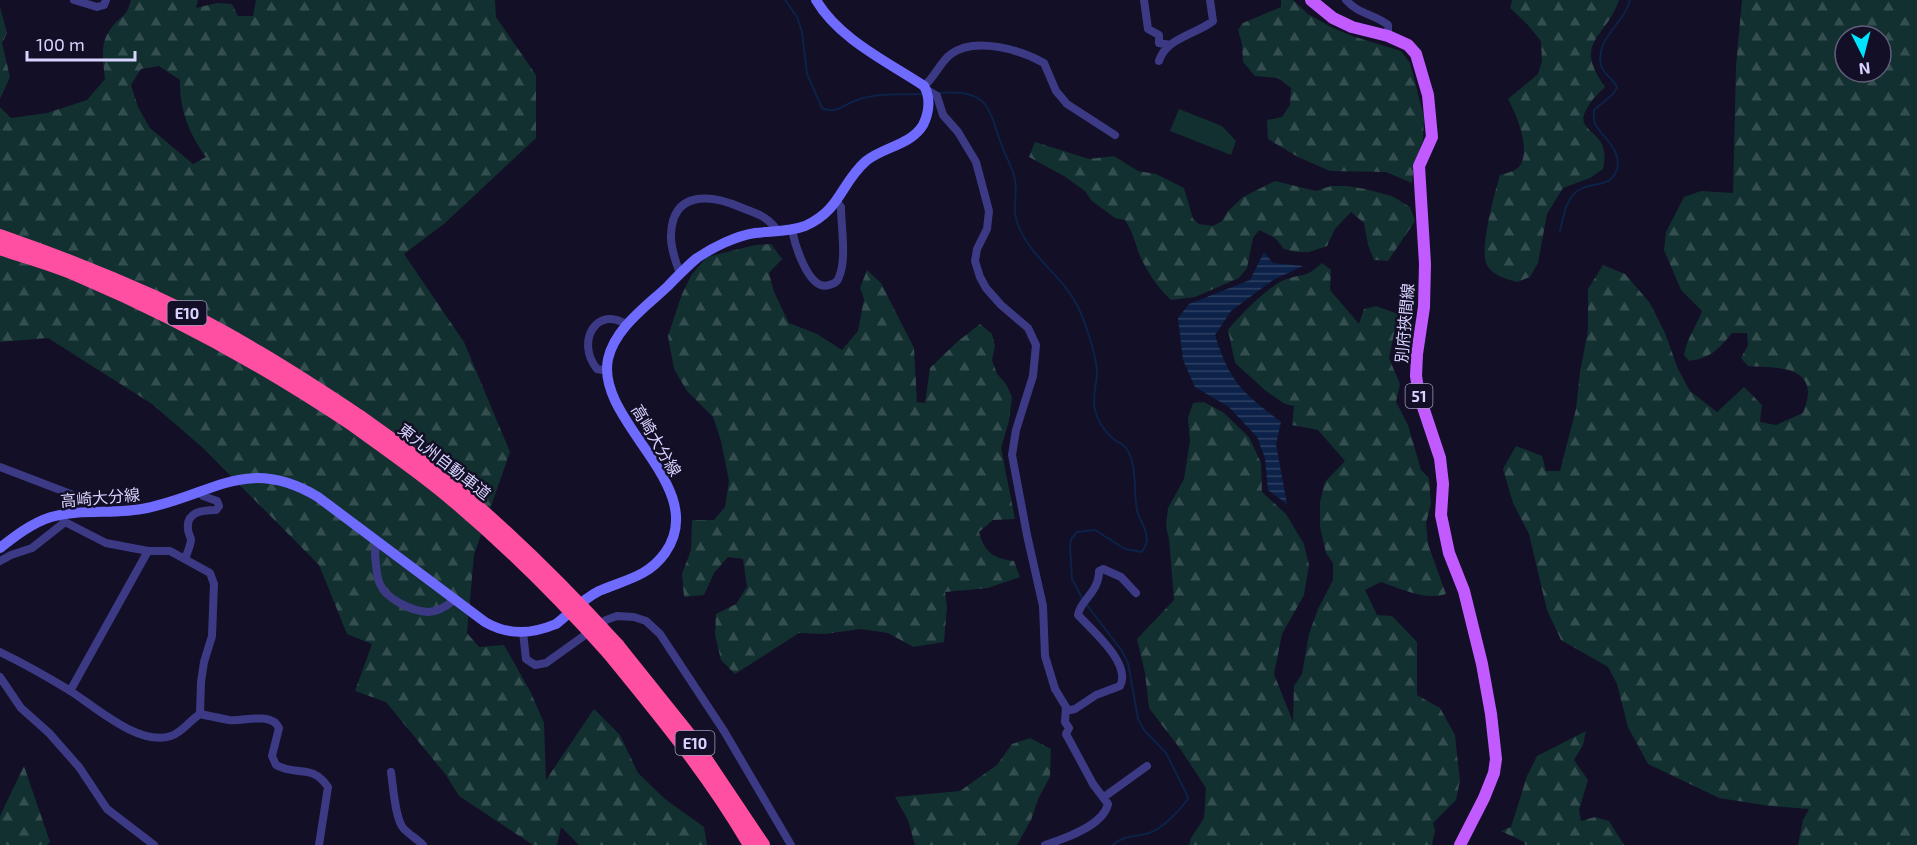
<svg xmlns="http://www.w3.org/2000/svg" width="1917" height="845" font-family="'Exo 2','Noto Sans JP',sans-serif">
<defs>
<pattern id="forest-firs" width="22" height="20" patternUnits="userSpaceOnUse" patternTransform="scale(1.5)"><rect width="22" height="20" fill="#12302f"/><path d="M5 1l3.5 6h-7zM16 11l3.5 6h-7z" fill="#344d4e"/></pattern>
<pattern id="water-rules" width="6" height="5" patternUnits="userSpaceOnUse" patternTransform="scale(1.5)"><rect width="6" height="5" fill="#0c2248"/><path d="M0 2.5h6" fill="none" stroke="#2f4163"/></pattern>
</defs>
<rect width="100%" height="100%" fill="#130f26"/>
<path fill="#12302f" d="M1179,109L1222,126L1236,141L1231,155L1170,131Z"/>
<path fill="url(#forest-firs)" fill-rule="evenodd" d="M131,0H198L196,8L217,3L232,4L238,16H253L256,0H495L496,17L536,75V138L445,223L404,254L464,342L510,452L474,555L467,633L479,647L504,645L530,691L544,723L546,780L594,709L620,735L638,773L665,799L704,827L707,845H579L561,827L557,845H533L459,796L446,775L386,702L355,691L372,644L347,634L319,565L203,448L152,404L48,338L0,342V107L11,118L47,113L87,100L105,79C103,60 99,43 112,27C122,14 126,19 131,0ZM159,66L180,80C179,109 189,134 206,157L193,164L150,128L138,107L131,85L141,69Z
M1281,0H1293L1308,14L1331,27L1352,36L1401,51L1410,63L1424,117L1423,140L1414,164L1412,183L1386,172L1330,171L1298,157L1268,139L1267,120L1282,117L1290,105L1291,88L1278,78L1255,76L1243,62L1242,44L1238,30L1243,23L1281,7Z
M1512,0H1619C1606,39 1572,41 1605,87C1600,92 1593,98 1589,105C1575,126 1590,127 1600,141C1606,150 1605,160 1603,169L1590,178L1563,188L1547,214L1538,263L1530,277L1517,282C1506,279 1491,275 1486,263C1480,247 1495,191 1500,175C1506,173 1513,172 1518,168C1533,152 1516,114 1508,99L1538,74L1542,61L1541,41L1527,24L1510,8Z
M1742,0H1917V845H1798L1803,820L1809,809L1770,806L1719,798L1648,764L1628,727L1617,684L1608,667L1561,640L1547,610L1529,534L1513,503L1503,469L1516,446L1542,456L1546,471H1560L1576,409L1580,372L1588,330V289L1603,265L1625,274L1650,303L1665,333L1678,369L1690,391L1717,412L1744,387L1762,405L1760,422L1776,425L1803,413C1805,407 1808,399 1808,393C1808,364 1768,368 1748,366L1741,358L1748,345L1747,333H1732C1719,349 1711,358 1689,361L1684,355C1687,338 1696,327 1702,311L1681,290L1664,250L1666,232L1684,197L1701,191L1733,193L1736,66ZM1845,36H1881V72H1845Z
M0,7L7,33L2,43L10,77L0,99Z
M1035,142L1089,159L1114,156L1138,171L1156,174L1184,188L1193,219L1199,224L1213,226L1222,221L1228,211L1243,197L1275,181L1316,191L1331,186H1347L1365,189L1392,196L1410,207L1415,221L1388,261L1374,260L1368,245L1364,223L1351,212L1335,229L1327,246L1309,252H1296L1284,249L1275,238L1259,230L1253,238L1247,268L1239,278L1195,297L1171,300C1157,287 1148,273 1140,256C1135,243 1133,232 1125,220L1115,218L1092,201L1085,191L1064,176L1029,157Z
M771,244L782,259L769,273L774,292L789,323L817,334L842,350L858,331L864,299L860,288L867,270L881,283L914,348L917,402L925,403L930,368L957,342L980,324L992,334L995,346L992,360L997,374L1006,384L1012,397L1009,421L1001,448L1015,519L993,520L979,532C985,553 993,558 1014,561L1020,577L988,588L945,592L947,607L944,642L913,647L888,633L860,629L825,634L799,633L735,674L721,660L715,635L716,614L736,604L747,587L743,559L728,557L714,573L704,595L684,597L682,574L691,550L692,520H714L725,507L729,481L721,441L713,417L687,391L674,369L668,336L682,294L692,274L707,257L755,245Z
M1322,263L1331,270L1330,290L1359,324L1364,309L1376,306L1398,314L1389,358L1400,384L1396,402L1408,425L1421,470L1429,478L1431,504L1426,523L1428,544L1446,594C1425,601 1402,589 1381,582L1365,590L1377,615L1392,616L1417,642V695L1440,708L1455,735L1457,755L1460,780L1456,800L1433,823L1435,830L1432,845H1189L1191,838L1204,818L1206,788L1181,750L1149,708L1145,673L1137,639L1174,600L1169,539L1166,527L1168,508L1184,479L1190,441L1188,418L1193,403L1204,402L1224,413L1249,437L1261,463L1262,492L1286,514L1304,544L1309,565L1304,595L1282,634L1274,674L1293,722L1294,686L1302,674L1309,634L1318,609L1333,580V563L1326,553L1320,527V502L1325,482L1345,461L1318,430L1292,425L1294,406L1285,404L1266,391L1235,363L1228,330C1239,316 1268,287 1284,280C1303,273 1306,278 1322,263Z
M1586,731L1583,745L1574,760L1588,780L1579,810L1581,821L1595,817L1609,821L1624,845H1525L1524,842L1501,831L1511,827L1527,776L1537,756Z
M1030,738L1051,749L1050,777L1039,797L1031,820L1017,845H915L908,820L895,797L960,791L997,765L1012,744Z
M24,766L50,842L47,845H0V816Z"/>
<path fill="url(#water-rules)" d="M1264,252L1273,263L1303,266L1273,280L1231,311L1215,335C1230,383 1242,392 1281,422L1276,444L1287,504L1268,490L1265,458L1257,437L1229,407L1195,387L1183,360L1178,318L1189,304L1250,280Z"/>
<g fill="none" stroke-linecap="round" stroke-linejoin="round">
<path stroke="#0c2248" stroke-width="2" d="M785,0L797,17L802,32L807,74L822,108C835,115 845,104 857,100C879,92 901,95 923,94
M938,93C953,92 974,91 985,104C994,116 996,132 1002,146C1006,157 1013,168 1015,180C1018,196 1011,206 1018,225C1031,258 1061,274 1077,305C1085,321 1097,356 1097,374C1096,387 1092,398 1095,410C1098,422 1106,433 1115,440C1119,443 1123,444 1126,448C1138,466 1133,490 1137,510C1139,520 1147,528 1147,540C1147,544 1144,548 1142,552L1125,549L1095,530L1077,532L1071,539L1070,547L1072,579L1083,600L1122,651L1128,663L1138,719L1144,730L1166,753L1187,795L1188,799C1180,810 1161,830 1149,833C1136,837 1123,835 1113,845
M1560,231C1563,219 1565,202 1575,193C1588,180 1611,190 1617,169C1622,150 1603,138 1595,124C1593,120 1594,115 1594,110L1612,95L1617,88C1614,78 1603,75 1601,65C1595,38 1625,23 1630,0"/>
<path stroke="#3d3a85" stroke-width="8" d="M74,0L97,7L104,5L106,0
M1144,0L1148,29L1159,35V43L1170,45
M1346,0C1358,14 1374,14 1388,25V36
M1159,61C1166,38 1195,35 1213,21L1210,0
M924,86C935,77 940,62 951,54C975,36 1021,50 1044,63L1056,91L1067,104L1115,135
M927,90L937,96L943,115L958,132L976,162L989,211L987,229L977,249L975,261L980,277L986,288L1001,305L1028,328L1036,345L1033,376L1016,430L1012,455L1027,535L1043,606L1045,656L1055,689L1066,707L1065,722L1069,728L1066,734L1093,784L1108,804C1103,826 1064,839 1045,845
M792,230C795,245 809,292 829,285C834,284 838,281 839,277C847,259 841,227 841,207L837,202
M680,274C676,262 670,247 671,234C673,191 710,194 740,207C757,214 766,215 778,231
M608,371L597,369C575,342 597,304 627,325
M0,467L89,501L95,513
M61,515L65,522L106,543L148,551H170L210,573L214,584L212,636L204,662L201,682L200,714
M377,542C374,550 375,557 376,565C377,572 377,578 380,584C387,600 412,611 428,612C438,612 447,606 454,600
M185,559C187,553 191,545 191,539C190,536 188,533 188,529C186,512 202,510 216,510L219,506L217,501L203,496L199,491
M0,561L11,555L32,548L65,522
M523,632L526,659L535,665L546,663L606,620L617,616L634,617L646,621L660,634L724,731L791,845
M0,652C23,663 46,676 69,690C94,706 139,747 171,736C182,733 190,720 200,714C209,716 219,718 229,720C244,722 271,711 279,728L272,756L276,765C298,777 311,763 328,787L319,845
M0,677L21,708L49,733L79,767L107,809L154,845
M70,691L148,551
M1066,711L1075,709L1096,695L1120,686C1132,664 1092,630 1078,615C1080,600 1099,593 1099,571L1103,569L1121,577L1136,593
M391,772C393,785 395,820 404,829C410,835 417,839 423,845
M1104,797L1147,766"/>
<path stroke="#6f6bff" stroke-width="10" d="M0,548C15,536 32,523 51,517C82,508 115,515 147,508C214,494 248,455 318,497L485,622C509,636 532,634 556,624C570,613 583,599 599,591C624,580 648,577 665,553C712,487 595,422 608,359C615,328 646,307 668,286C677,277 687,266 697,258C713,247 736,236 755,233C771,231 789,232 805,226C841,210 840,184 866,161C883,147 911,145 923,125C929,113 931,98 924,86C886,61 839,39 816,0"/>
<path stroke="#c25bff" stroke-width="12" d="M1311,0L1333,18L1352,27L1388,36L1408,45L1416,54L1428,95L1432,137L1419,166L1425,264L1424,307L1417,354L1416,376L1419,395L1440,458L1443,484L1441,515L1449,553L1464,591L1482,664L1491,714L1496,759L1494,773L1484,798L1460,845"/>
<path stroke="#ff4fa3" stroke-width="14" d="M0,236C52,254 103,274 154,297C226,330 294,373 360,417
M0,248C26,257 53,264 78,275C175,316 267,367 355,426
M618,646L690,736L763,845
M609,653C659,714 710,776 750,845"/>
<path stroke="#ff4fa3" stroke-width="14" d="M360,417C391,439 423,461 453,486C512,535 566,589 618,646
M355,426C385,448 417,470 446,494C505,543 558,596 609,653"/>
</g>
<g text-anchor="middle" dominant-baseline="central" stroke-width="5" stroke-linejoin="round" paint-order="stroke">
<g fill="#130f26" stroke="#9e99be" stroke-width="1.5">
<rect x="167.5" y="301" width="39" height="24" rx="4.5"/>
<rect x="1405.5" y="384" width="27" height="24" rx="4.5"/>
<rect x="675.5" y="731" width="39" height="24" rx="4.5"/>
</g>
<g font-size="15" font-weight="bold" fill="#d9d4ff">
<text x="187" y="313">E10</text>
<text x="1419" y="396">51</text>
<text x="695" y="743">E10</text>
</g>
<g font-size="16" fill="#d9d4ff" stroke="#130f26">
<text transform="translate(1404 323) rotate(-85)">別府挾間線</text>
<text transform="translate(657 440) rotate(59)">高崎大分線</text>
<text transform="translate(445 461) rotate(38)">東九州自動車道</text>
<text transform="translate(100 497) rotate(-5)">高崎大分線</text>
</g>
</g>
<g transform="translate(1863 54) rotate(174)"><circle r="28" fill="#130f26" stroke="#625e7d" stroke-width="1.5"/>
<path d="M0-4.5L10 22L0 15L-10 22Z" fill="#00e5ff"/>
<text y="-9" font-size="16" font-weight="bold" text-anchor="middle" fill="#d9d4ff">N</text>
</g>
<path d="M27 51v9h108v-9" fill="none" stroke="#d9d4ff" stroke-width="3"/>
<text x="36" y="51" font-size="18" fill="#d9d4ff" stroke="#130f26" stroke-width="4.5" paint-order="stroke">100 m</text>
</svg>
